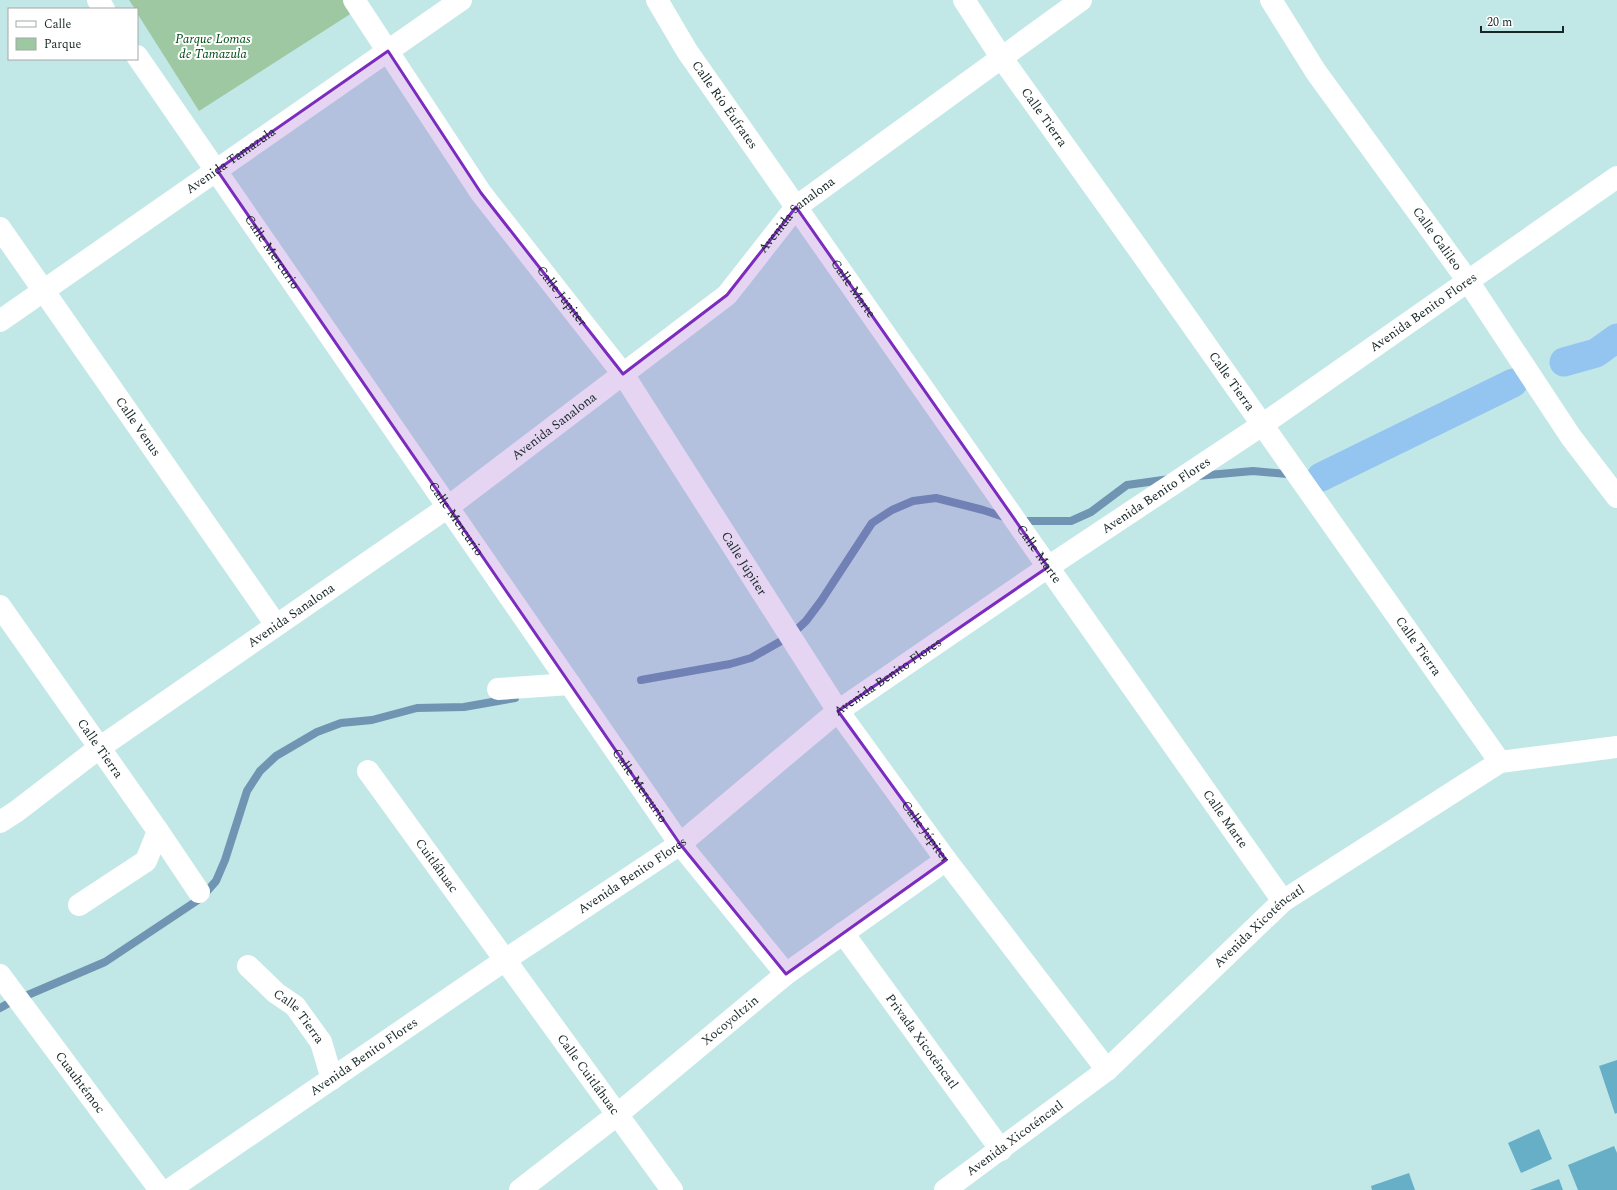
<svg xmlns="http://www.w3.org/2000/svg" width="1617" height="1190" font-family="Spectral,serif">
<rect width="100%" height="100%" fill="#c2e7e7"/>
<path fill="#9ec8a1" d="M129,0H347L355,11L199,111L137,13V9H135Z"/>
<g fill="none" stroke-linecap="round" stroke-linejoin="round">
<path stroke="#6f95b3" stroke-width="8" d="M1197,476L1253,471L1321,477
M1019,520L1026,521H1071L1091,512L1127,485L1170,479
M641,680L730,664L751,658L790,636L806,621L821,601L872,523L892,510L913,501L936,498L983,510L1007,518
M0,1008L9,1003L105,962L201,898L216,881L225,860L247,791L260,771L276,756L317,732L341,723L372,720L417,708L464,707L515,698"/>
<path stroke="#94c5f0" stroke-width="29" d="M1564,362L1596,353L1617,338
M1321,477L1513,383"/>
</g>
<path fill="#67afc7" d="M1617,1060V1113L1615,1114L1599,1066Z
M1539,1129L1552,1159L1521,1173L1508,1143Z
M1614,1146L1617,1153V1190H1578L1568,1165Z
M1409,1173L1415,1190H1372L1371,1186Z
M1559,1179L1563,1190H1530Z"/>
<g fill="none" stroke-linecap="round" stroke-linejoin="round">
<g stroke="#fff" stroke-width="22">
<path d="M98,0L104,9"/>
<path id="s1" d="M354,0L481,193L623,374L838,711L946,860L1107,1070"/>
<path id="s2" d="M657,0L687,51L1048,567L1283,901"/>
<path id="s3" d="M964,0L1001,57L1137,247L1500,762"/>
<path id="s4" d="M1271,0L1316,72L1468,281L1571,437L1617,497"/>
<path id="s5" d="M137,56L680,844L786,974"/>
<path id="s6" d="M0,228L276,625"/>
<path id="s7" d="M0,321L461,0"/>
<path id="s8" d="M0,606L158,831L199,892"/>
<path d="M498,689L570,684"/>
<path id="s9" d="M368,771L672,1190"/>
<path id="s10" d="M0,822L17,811L99,748L448,507L623,374L727,295L796,207L1081,0"/>
<path d="M79,905L146,861L158,831"/>
<path id="s11" d="M843,933L1001,1150"/>
<path id="s12" d="M248,966L276,993L295,1006L321,1042L332,1079"/>
<path id="s13" d="M0,975L160,1190"/>
<path id="s14" d="M169,1190L505,960L680,844L838,711L1048,567L1262,425L1617,177"/>
<path id="s15" d="M520,1190L618,1114L786,974L946,860"/>
<path id="s16" d="M945,1190L1107,1070L1283,901L1500,762L1617,747"/>
</g>
</g>
<path fill="#7b2cbf" fill-opacity="0.2" stroke="#7b2cbf" stroke-width="3" stroke-linejoin="round" d="M388,51L481,193L623,374L727,295L796,207L1048,567L838,711L946,860L786,974L680,844L217,170Z"/>
<g text-anchor="middle" dominant-baseline="central" stroke-width="4" stroke-linejoin="round" paint-order="stroke">
<g font-size="13" font-style="italic" fill="#004c14" stroke="#fff">
<text x="213" y="39">Parque Lomas<tspan x="213" dy="15">de Tamazula</tspan></text>
</g>
<g font-size="13" fill="#182626" stroke="#fff">
<text stroke="none"><textPath href="#s2" startOffset="125">Calle Río Éufrates</textPath></text>
<text stroke="none"><textPath href="#s3" startOffset="142">Calle Tierra</textPath></text>
<text stroke="none"><textPath href="#s7" startOffset="281">Avenida Tamazula</textPath></text>
<text stroke="none"><textPath href="#s10" startOffset="1005">Avenida Sanalona</textPath></text>
<text stroke="none"><textPath href="#s4" startOffset="291">Calle Galileo</textPath></text>
<text stroke="none"><textPath href="#s5" startOffset="238">Calle Mercurio</textPath></text>
<text stroke="none"><textPath href="#s2" startOffset="349">Calle Marte</textPath></text>
<text stroke="none"><textPath href="#s1" startOffset="362">Calle Júpiter</textPath></text>
<text stroke="none"><textPath href="#s14" startOffset="1532">Avenida Benito Flores</textPath></text>
<text stroke="none"><textPath href="#s3" startOffset="466">Calle Tierra</textPath></text>
<text stroke="none"><textPath href="#s6" startOffset="242">Calle Venus</textPath></text>
<text stroke="none"><textPath href="#s10" startOffset="681">Avenida Sanalona</textPath></text>
<text stroke="none"><textPath href="#s14" startOffset="1208">Avenida Benito Flores</textPath></text>
<text stroke="none"><textPath href="#s5" startOffset="562">Calle Mercurio</textPath></text>
<text stroke="none"><textPath href="#s2" startOffset="673">Calle Marte</textPath></text>
<text stroke="none"><textPath href="#s1" startOffset="686">Calle Júpiter</textPath></text>
<text stroke="none"><textPath href="#s10" startOffset="357">Avenida Sanalona</textPath></text>
<text stroke="none"><textPath href="#s3" startOffset="790">Calle Tierra</textPath></text>
<text stroke="none"><textPath href="#s14" startOffset="884">Avenida Benito Flores</textPath></text>
<text stroke="none"><textPath href="#s8" startOffset="174">Calle Tierra</textPath></text>
<text stroke="none"><textPath href="#s5" startOffset="886">Calle Mercurio</textPath></text>
<text stroke="none"><textPath href="#s2" startOffset="997">Calle Marte</textPath></text>
<text stroke="none"><textPath href="#s1" startOffset="1010">Calle Júpiter</textPath></text>
<text stroke="none"><textPath href="#s9" startOffset="117">Cuitláhuac</textPath></text>
<text stroke="none"><textPath href="#s14" startOffset="560">Avenida Benito Flores</textPath></text>
<text stroke="none"><textPath href="#s16" startOffset="411">Avenida Xicoténcatl</textPath></text>
<text stroke="none"><textPath href="#s12" startOffset="72">Calle Tierra</textPath></text>
<text stroke="none"><textPath href="#s15" startOffset="270">Xocoyoltzin</textPath></text>
<text stroke="none"><textPath href="#s11" startOffset="134">Privada Xicoténcatl</textPath></text>
<text stroke="none"><textPath href="#s14" startOffset="236">Avenida Benito Flores</textPath></text>
<text stroke="none"><textPath href="#s9" startOffset="375">Calle Cuitláhuac</textPath></text>
<text stroke="none"><textPath href="#s13" startOffset="134">Cuauhtémoc</textPath></text>
<text stroke="none"><textPath href="#s16" startOffset="87">Avenida Xicoténcatl</textPath></text>
</g>
</g>
<rect x="8" y="8" width="130" height="52" fill="#ffffff" stroke="#a3a8a8"/>
<rect x="16" y="21" width="20" height="6" fill="#ffffff" stroke="#a3a8a8"/>
<text x="44" y="28" font-size="12" fill="#182626">Calle</text>
<rect x="16" y="38" width="20" height="12" fill="#9ec8a1" stroke="#a3a8a8"/>
<text x="44" y="48" font-size="12" fill="#182626">Parque</text>
<path d="M1481 26v6h82v-6" fill="none" stroke="#182626" stroke-width="2"/>
<text x="1487" y="26" font-size="12" fill="#182626" stroke="#ffffff" stroke-width="3" paint-order="stroke">20 m</text>
</svg>
